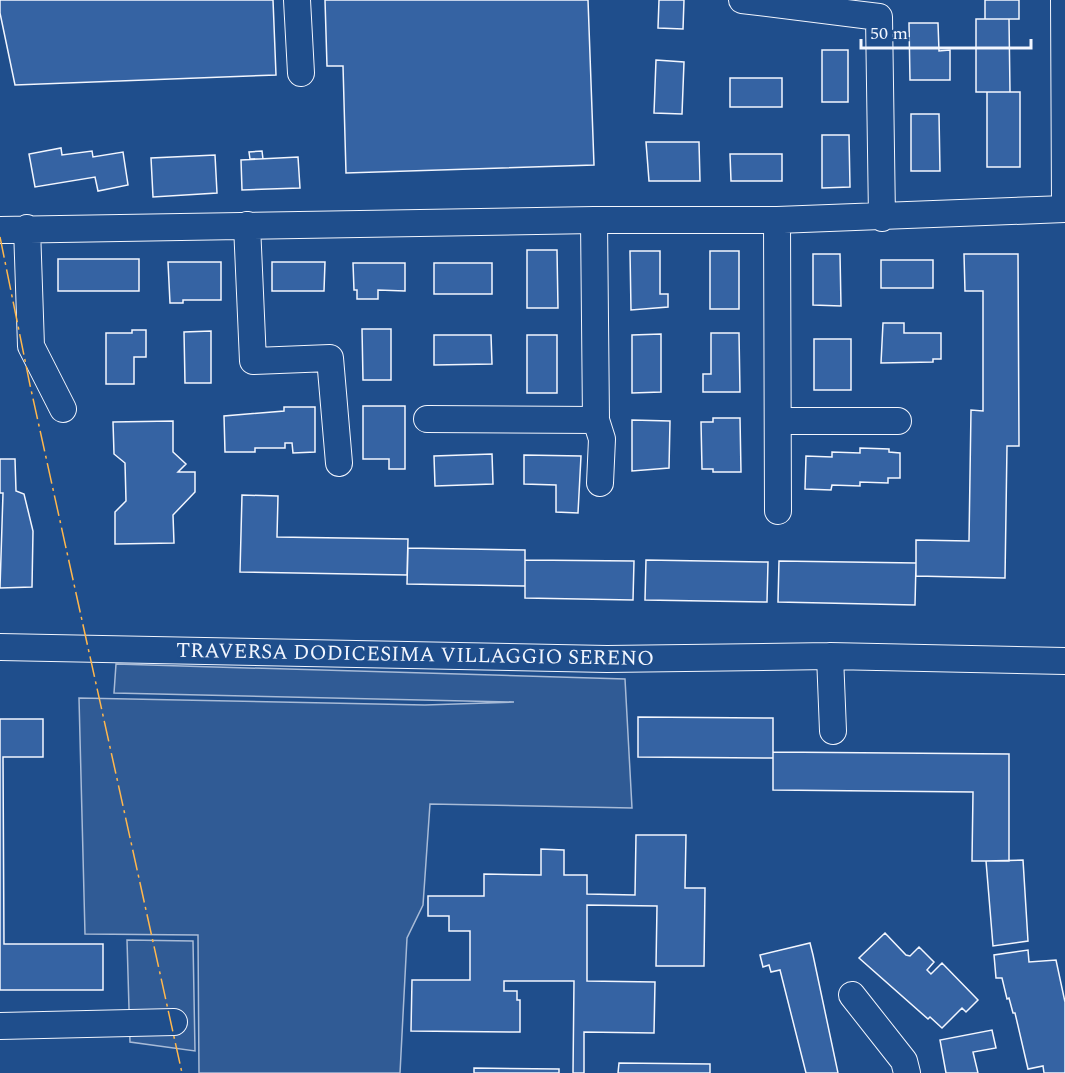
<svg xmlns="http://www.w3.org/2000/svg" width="1065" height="1073" font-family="Spectral,serif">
<rect width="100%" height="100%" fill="#1f4e8c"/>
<path fill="#305b95" stroke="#a8bbd7" stroke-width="1.5" d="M116,664L625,679L632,808L430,804L423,905L407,938L400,1073H199L198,935L85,934L79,698L425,705L514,702L114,693Z
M127,940L193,941L195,1051L130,1042Z"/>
<path fill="#3563a3" stroke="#f2f6ff" stroke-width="1.5" d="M0,0H273L276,75L15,85L0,13Z
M325,0H588L594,165L346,173L343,66H327Z
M659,0H684L683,29L658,28Z
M985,0H1019V19H985Z
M976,19H1009L1010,92H976Z
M909,23H938L939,51L950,50V80H910Z
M822,50H848V102H822Z
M656,60L684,62L682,114L654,113Z
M730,78H782V107H730Z
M987,92H1020V167H987Z
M911,114H939L940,171H911Z
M822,135H849L850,187L822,188Z
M646,142H699L700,181H649Z
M61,148L62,155L92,151L93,157L123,152L128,185L98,191L95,177L35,187L29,154Z
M262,151L263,159H250L249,152Z
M730,154H782V181H731Z
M215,155L217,193L153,197L151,158Z
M298,157L300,188L242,190L241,160Z
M527,250H557L558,308H527Z
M630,251H660V294H668V307L631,310Z
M710,251H739V309H710Z
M813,254H840L841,306L813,305Z
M964,254H1018L1019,446H1007L1005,578L916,576V540L969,541L971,410L983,411V291H965Z
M58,259H139V291H58Z
M881,260H933V288H881Z
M168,262H221V300H183V303H170Z
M272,262H325L324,291H272Z
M353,263H405V291L378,290V299H357V290H354Z
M434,263H492V294H434Z
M883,323H904V333H941V359H933V362L881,363Z
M362,329H391V380H363Z
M132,330H146V357H134V384H106V333H132Z
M211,331V383H185L184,332Z
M711,333H739L740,392H703V374H711Z
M661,334V392L632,393V335Z
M434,335H491L492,364L434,365Z
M527,335H557V393H527Z
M814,339H851V390H814Z
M363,406H405V469H389V459H363Z
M284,407H315V452L293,453L292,443H285V448H255V452H225L224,416L284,411Z
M713,418H740L741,472H713V469H702L701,422H713Z
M632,420L670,421L669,468L632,471Z
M173,421V452L186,464L178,472H195V492L173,515L174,543L115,544V512L126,501L125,463L114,454L113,422Z
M860,448L889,449V452L900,453V478H888V483L860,482V486L832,485L831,490L805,489L806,456L832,457V452L860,453Z
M492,454L493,484L435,486L434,456Z
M524,455L581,456L578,513L556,512V485L524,484Z
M0,459H15L16,491L24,494L33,531L32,587L0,588L3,493H0Z
M242,495L278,496L277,537L408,539L407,575L240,572Z
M408,548L525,550V586L407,584Z
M525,560L634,561L633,600L525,598Z
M646,560L768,562L767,602L645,600Z
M779,561L916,563L915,605L778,602Z
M638,717L773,718V758L638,757Z
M0,719H43V757H3L4,944H103V990H0Z
M773,752L1009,754V861H972L973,792L773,790Z
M636,835H686L685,888H705L704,966H656L657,906L587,905V981L655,982L654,1033L584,1032V1073H573L574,981H504V991H517V1000H520V1032L411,1031L412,980H470V931H449V916H428V896H484V874L541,875V849L564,850V875H587V894L635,895Z
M1023,860L1028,941L993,946L986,861Z
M885,933L906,955L910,956L919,947L934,962L927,970L931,974L942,963L978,1000L966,1012L962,1008L942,1028L930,1017L928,1019L859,958Z
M810,943L813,955L838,1073H806L780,970L771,972L769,965L763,967L760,955Z
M1028,950L1029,962L1056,960L1065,1002V1073H1044L1043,1066L1028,1069L1015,1013H1013L1009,998L1007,999L1002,978H996L994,955Z
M992,1030L996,1048L973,1052L978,1073H946L940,1040Z
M619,1063L710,1064V1073H618Z
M474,1068L559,1069V1073H474Z"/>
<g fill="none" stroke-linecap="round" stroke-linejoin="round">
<g stroke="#f2f6ff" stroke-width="28">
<path id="minor" d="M297,0L301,73
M742,0L879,17L882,218
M1064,0L1065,204
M594,220L596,420L602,439L600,483
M777,220L778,511
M247,225L253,361L330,358L339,463
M27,228L31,346L63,409
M0,230L594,220H777L1065,209
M427,419L596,420
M778,421H898
M0,647L607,659L830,656L1065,661
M830,656L833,731
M852,995L904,1061L907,1073
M0,1026L174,1022"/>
</g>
<use href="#minor" stroke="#1f4e8c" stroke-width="26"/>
<path stroke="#ffb74d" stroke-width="1.5" stroke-dasharray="21 4.5 3 4.5" stroke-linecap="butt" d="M0,237L30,385L182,1073"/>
</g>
<g text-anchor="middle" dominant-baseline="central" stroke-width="4.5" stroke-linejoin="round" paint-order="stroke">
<g font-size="21" fill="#f2f6ff" stroke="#1f4e8c">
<text transform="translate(415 655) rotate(1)">TRAVERSA DODICESIMA VILLAGGIO SERENO</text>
</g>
</g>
<path d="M861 39v9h170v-9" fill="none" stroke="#f2f6ff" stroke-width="3"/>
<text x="870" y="39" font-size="18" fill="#f2f6ff" stroke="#1f4e8c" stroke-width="4.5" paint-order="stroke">50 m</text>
</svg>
